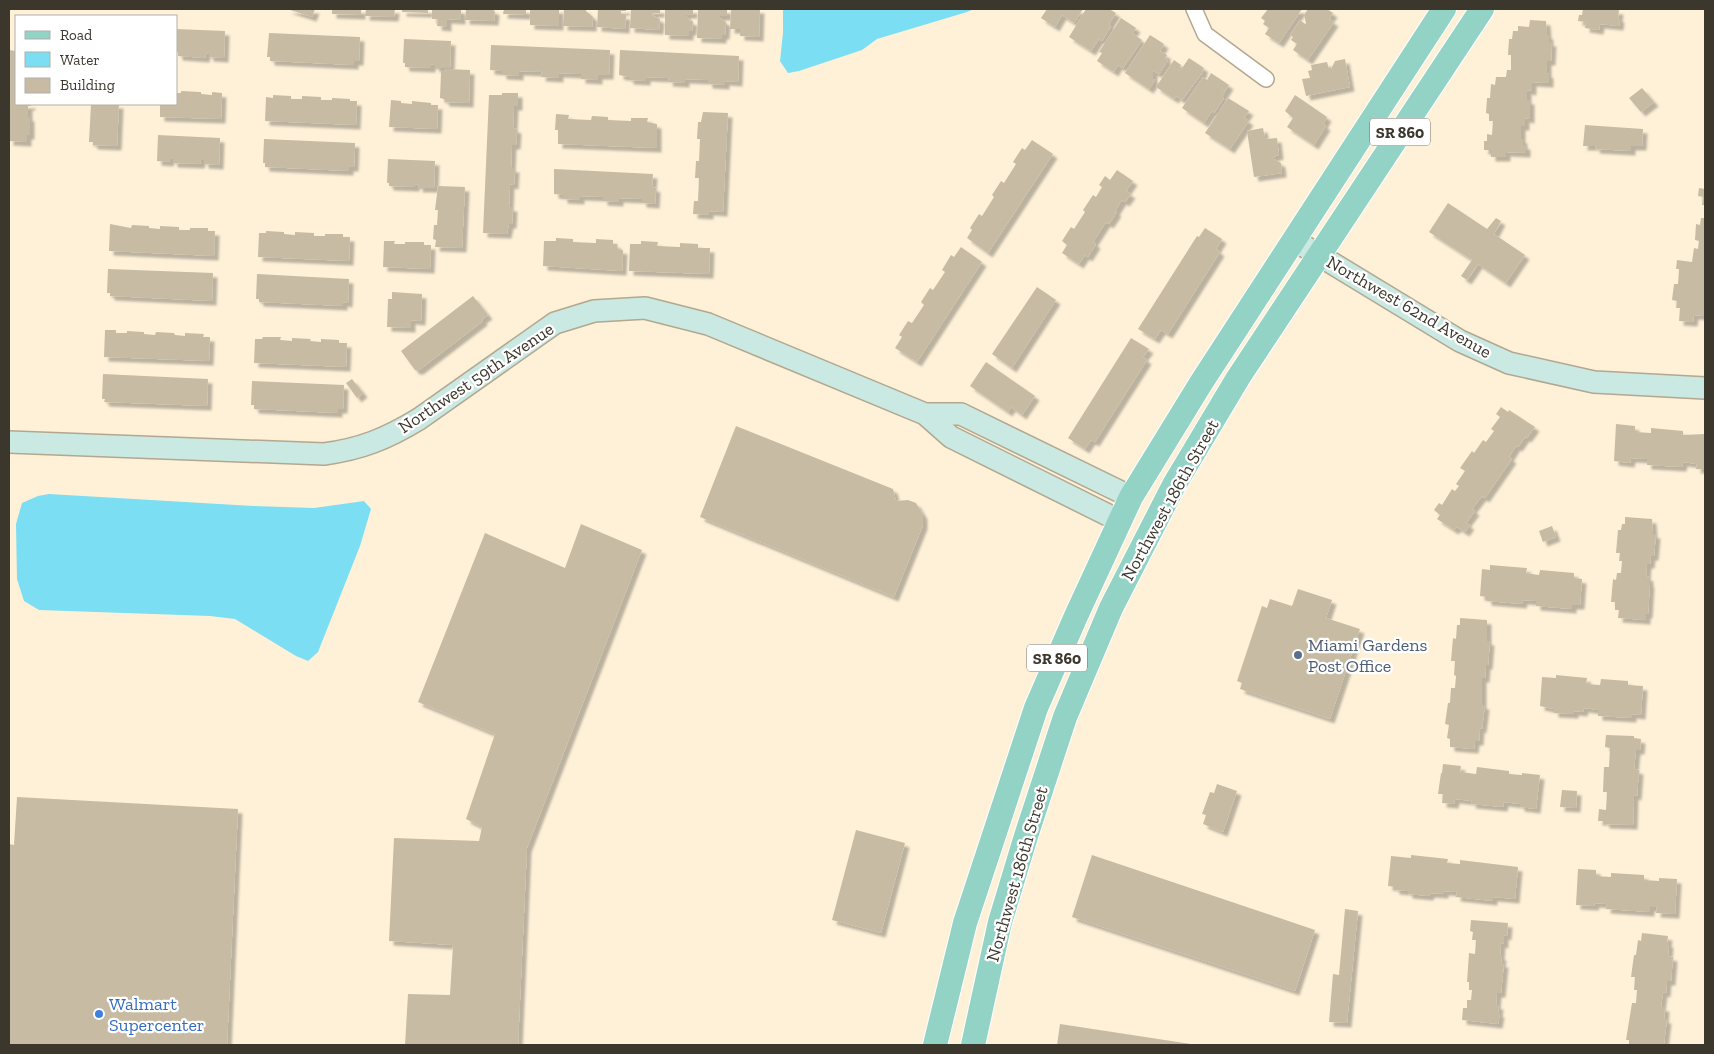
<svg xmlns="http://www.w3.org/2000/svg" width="1714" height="1054" font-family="'Zilla Slab',serif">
<defs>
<filter id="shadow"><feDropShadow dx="4.5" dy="4.5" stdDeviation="1" flood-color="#0004"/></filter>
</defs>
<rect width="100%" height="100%" fill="#fef1d8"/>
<path fill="#7cdef2" d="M783,9H974L967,12L877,39L862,50L799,71L788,73L780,61L783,33Z
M49,494L253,506L314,508L364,501L371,509L360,546L318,652L308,661L296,656L235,619L210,616L39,610L24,601L17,579L16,524L22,503L38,496Z"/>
<path fill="#c7bba4" filter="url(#shadow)" d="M287,9H315L312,17Z
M332,9H361V15L332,14Z
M366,9H395L394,17L365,16Z
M402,9H428V13L402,12Z
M432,9H459L461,10V20L447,19V27L437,26L438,19H432Z
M466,9H491L495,11L494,21L465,20Z
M504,9H526V15L503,14Z
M530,9H559V26L530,25Z
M564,9H586V11L593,17L592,27L563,26Z
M598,9H626V11H621V15H626L625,29L597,27Z
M631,9H660V13H653L652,15L660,19L659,30L630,28Z
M665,9H693V14H686V16L690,21H693L692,31H689V36L665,35Z
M698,9H727V16H720V18L726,22L725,35H722V39L697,38Z
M731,9H760L759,37L740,36V29H730Z
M1047,9H1083L1074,23L1062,15L1055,27L1041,18Z
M1086,9H1109L1116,13L1109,24L1111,26L1102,41L1099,39L1091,51L1069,37Z
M1268,9H1302L1279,43L1265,34L1269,28L1263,24L1265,21L1261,18Z
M1308,9L1315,10L1327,9L1333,13L1329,19L1334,22L1308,60L1293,50L1297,44L1291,40L1293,37L1290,35L1300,20L1305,24L1306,23L1304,15Z
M1583,9L1619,10L1618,18H1620L1619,26L1600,24L1599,30L1585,28L1586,22L1578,21L1579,15H1582Z
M1121,18L1136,28L1132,33L1142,40L1123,68L1118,65L1114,72L1097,61L1102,53L1099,52Z
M1530,20L1546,21L1547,35H1549V42H1552L1551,61H1547V73L1549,74V83L1532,82V91L1527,90V100H1530V119L1525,118V126H1521V139H1523V145H1526V153L1506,152V157H1491V150H1484V141H1487V134L1492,135L1493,121H1489V114L1486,113L1487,98H1490L1491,84L1495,85L1496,77H1506L1507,70H1511V55H1508L1509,39H1512L1513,31H1518V26L1529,27Z
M176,29L225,31L224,58L209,57V54L206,53L205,58L178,56V52H176Z
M269,33L360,37L359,61H354V65L270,61V57H267Z
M1150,35L1164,44L1160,51L1167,55L1165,58L1168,60L1159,74L1153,71V79L1155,80L1149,89L1125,73Z
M404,39L451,41L450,68H435V65L431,64V68L405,67V63H403Z
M491,45L610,50L609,75H598V80L581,79V74L559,73V78L541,77L542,72L519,71V76L502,75V71L490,70Z
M9,50L16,51V104H31V106H28V117H30V135H27V142L9,141Z
M620,50L739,56L738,82L725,81V85L708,84V80L685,79V83L668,82L669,78L646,77V81L629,80V77L619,75Z
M1189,58L1204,68L1202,71L1203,72L1182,100L1176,96L1174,99L1156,87L1174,60L1181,65L1178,70L1180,71Z
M1345,59L1350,87L1306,96L1302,79L1310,78L1308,71L1312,70L1311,65L1327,62L1329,69H1331L1335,61Z
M446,69L470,70L469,103L445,102L444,99L440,98L441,72H445Z
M1211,73L1229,85L1222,96L1224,98L1214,113L1212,111L1204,123L1182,108L1203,77L1207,80Z
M1642,88L1654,102L1641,112L1629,98Z
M181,91L201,92V94L212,95V92L222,93L221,119L160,117V104H176V93H181Z
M502,93H518V106H514L513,128L517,129L516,145H512L511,168H515L514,185L510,184L509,207H513L512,224H509L507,234L483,233L489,95H502Z
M273,95L291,96V99H302V96L321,97V100H332V98L350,99V101H357L356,125L265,121L266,97L273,98Z
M1295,95L1327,117L1323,124L1326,126L1314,145L1287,127L1293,118L1285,111Z
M1228,98L1249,111L1244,118L1249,121L1230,149L1205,133Z
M391,100L401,101V103L412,104V101L431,103V105H438L437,129L389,127Z
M91,104H119L117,146L93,145V142H89Z
M703,112L728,113L723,212L709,211V215L693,214L694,201H698L699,178H695L696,161H699L700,139H697L698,122H701Z
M556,114L569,115L568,119L591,120L592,116L608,117V120L631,121V118H648L647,122L657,124V148L558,144V130H555Z
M1585,125L1643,129L1642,146H1631V151L1595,149L1596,146H1583Z
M1263,128L1265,139L1277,138L1279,155L1273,157L1274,159L1281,163L1282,173L1254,177L1247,131Z
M158,135L220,138L219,165L204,164V160H201L200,164L173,163V159H170L169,162L157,161Z
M264,139L355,143L354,167H349V171L265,167V163H263Z
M1032,140L1053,154L988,253L967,238L972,230L970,228L979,214L982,216L994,197L992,195L1001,181L1004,183L1016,164L1013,162L1022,148L1025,150Z
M388,159L435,161L434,188H418L419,185L415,184V187L389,186V183H387Z
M554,169L653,174L652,187L656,188L655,204L642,203V199L619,198V202L603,201V197L580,196V200L563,199V195L554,194Z
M1117,170L1133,181L1126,191L1131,194L1125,202L1122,200L1115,211L1117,212L1109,224L1106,222L1093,242L1096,244L1088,257L1085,255L1079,264L1062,253L1067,245L1062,241L1071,227L1074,229L1085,212L1083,210L1093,195L1096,197L1102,187L1099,185L1105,176L1110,180Z
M438,186L465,187L462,248L435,247L436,240L433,239L434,225H437L438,210H435Z
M1699,188L1705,189V205H1702L1703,197L1698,196Z
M1448,203L1487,229L1496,218L1501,221L1494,234L1525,255L1506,283L1478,264L1467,280L1461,276L1472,260L1429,232Z
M1701,218H1705V316L1694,315L1693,322L1679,321L1680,308H1676L1677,301L1672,300L1674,284H1678L1679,269H1676L1677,260L1692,262L1694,248L1698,249L1699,241L1695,240L1696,224L1700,225Z
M110,224L131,228L132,225L149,226V228L160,229V226L179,227V230H190V228H208V231H215L214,256L109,251Z
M1205,228L1222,239L1216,249L1220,252L1168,334L1161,330L1155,339L1138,329L1197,236L1199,237Z
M266,231L284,232V234L295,235V232L314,233V236H325V234H343V237H350L349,261L258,257L259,233H266Z
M556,238L573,239V242L596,243V239L613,240V244H617V249L623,250L622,271L543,266L544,241H556Z
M384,241H395L394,244H405V242H424V245H431L430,269L383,267Z
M641,241L658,242L657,246L680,247V243L698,244V248H710L709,274L629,271L630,244H641Z
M961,247L982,262L917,362L895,348L902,337L899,335L908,321L912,323L924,305L921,302L930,288L933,290L945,272L942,270L951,255L954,257Z
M108,269L213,273L212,301L110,296V293H107Z
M257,274L349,279L348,303L343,302V306L259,302V299H256Z
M1037,287L1056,300L1012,368L992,354Z
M392,292L422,294L421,321L411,320V328L387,327L388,299H392Z
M473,296L488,315L482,319L483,321L419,370H415L401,351Z
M105,330H116V333H127V331L144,332V334L155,335L156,332L174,333L175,335L185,336V333L204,334L203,337H210L209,361L104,357Z
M263,337H281L280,340L292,341V338L311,339L310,341L321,342V339L339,340V343H347L346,367L254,363L255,339H262Z
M1131,338L1149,349L1143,357L1147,360L1095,442L1091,440L1085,449L1068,438Z
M986,362L1035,396L1022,415L1011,407L1008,412L970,386Z
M103,374L208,379L207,406L104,402L105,399H102Z
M352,379L363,393L357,398L346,383Z
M252,381L344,385L343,409H338V413L254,409V405H251Z
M1501,407L1508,412L1509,410L1535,427L1527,438L1525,437L1518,447L1516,446L1509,457L1512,459L1485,498L1482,496L1472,509L1475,511L1466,523L1470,525L1465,532L1457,527L1454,530L1437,519L1440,515L1434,510L1439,503L1442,505L1452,489L1455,491L1459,486L1456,484L1465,471L1460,468L1472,451L1474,453L1483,440L1486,442L1494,431L1491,429L1500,417L1496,414Z
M1616,424L1635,426V432L1651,433V428L1683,431V435L1705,434V469H1696L1697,464L1683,462L1682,467L1647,465V459L1631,458L1630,463L1614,461Z
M736,426L893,489L896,501L908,500L916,503L923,515V525L894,597L700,517Z
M1625,517L1652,519L1653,534H1656L1654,556H1651L1650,564H1647L1646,576L1649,577V583H1650L1648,614H1646V620L1618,618L1619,610H1615V602H1611L1613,579L1616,580L1617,573H1621L1622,561H1619L1620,553H1616L1618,530H1621L1622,524H1625Z
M581,524L642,550L527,848L518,1045H405L408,994L450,995L453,945L389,941L394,838L479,841L482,827L466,819L495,734L418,702L485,533L565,568Z
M1552,526L1556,537L1543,542L1539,531Z
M1490,565L1527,568L1526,573L1539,575L1540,570L1574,573V578L1582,579L1580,605H1572V609L1536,606V601L1523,600L1522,604L1487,601V597L1480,596L1482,569L1490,570Z
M1298,589L1332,600L1326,618L1360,629L1330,719L1240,689L1242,683L1237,681L1262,606L1267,608L1270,599L1292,606Z
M1460,618L1487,620V641H1490L1488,665H1486L1485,678H1482V705H1485L1482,729L1480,728L1479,741H1475L1474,749L1450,747V739L1447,738L1449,725L1445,724L1448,703H1450L1451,688H1455L1456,676L1454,675L1455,661H1451L1453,638L1456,639L1457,625H1460Z
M1556,675L1587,678L1586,684L1600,685L1601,679L1628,681V685L1643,686L1641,715L1632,714V718L1598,716V710L1584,708L1583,712L1574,711V714L1554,713V709L1540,706L1542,677L1556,678Z
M1606,735L1634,736V738L1641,739L1640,750H1636L1634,769L1639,770L1637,796L1634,795L1633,825L1605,824V821H1598L1599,809L1606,810L1607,792H1603L1604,767H1609L1610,748L1605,747Z
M1443,764L1461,766L1460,772L1476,774L1477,767L1509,771V774L1522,775V773L1540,775L1536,809L1520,807V804L1504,802L1503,807L1471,804L1472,801L1455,799L1454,804L1442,803L1443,794H1438L1441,773H1442Z
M1217,784L1237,791L1223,832L1203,824L1206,815L1202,814L1210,792L1214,793Z
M1562,790L1577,791L1576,808L1560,807Z
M17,797L238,809L227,1045H9V844L14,845Z
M856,830L905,843L881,933L832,920Z
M1092,855L1315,930L1295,991L1072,917Z
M1411,855L1448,859L1447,863L1460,864V860L1518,867L1515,899L1493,897V901L1456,897L1457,892L1444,891V894L1430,893L1429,896L1408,894V891L1395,890V887L1388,886L1391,856L1411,858Z
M1578,869L1596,870V876L1611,877V873L1644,875V880L1659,881V878L1677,879L1675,914L1656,913L1657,907H1650V912L1606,909L1607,904L1595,903L1594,906L1576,905Z
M1345,909L1358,911L1347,1023L1329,1022L1333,974L1339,975Z
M1471,920L1508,923L1507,936L1504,935V944L1501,943L1500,956H1502L1501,963H1504L1501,993H1497L1496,1005H1499L1498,1013H1500L1498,1024L1462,1020L1463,1008H1467V1000H1471L1472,990H1469V982H1467L1469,953L1475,954L1476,940H1472L1473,932L1470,931Z
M1642,933L1668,936L1667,943H1669L1668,956L1673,957L1671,981H1667L1666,993L1663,992L1661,1007H1665L1664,1019H1667L1664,1044H1660V1045H1629V1040H1626L1632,1003H1636L1637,990H1634L1635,977H1631L1634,955H1636L1638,940L1641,941Z
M1060,1024L1191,1044V1045H1057Z"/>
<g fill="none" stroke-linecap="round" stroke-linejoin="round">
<g stroke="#b3a790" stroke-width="18">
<path id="street" d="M1194,9L1205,34L1266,79"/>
</g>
<g stroke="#b3a790" stroke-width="24">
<path id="secondary" d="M1294,240L1460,341L1509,363L1594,382L1705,388
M925,414H961L1131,497
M9,442L324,454C361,449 386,439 419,419L555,323L594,311L645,308L708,324L925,414L951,437L1120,521"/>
</g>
<g stroke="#fff" stroke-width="26">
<path id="primary" d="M935,1045L965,923L1036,708L1076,616L1131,497L1201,383L1444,9
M973,1045L1000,922L1026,836L1065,717L1111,608L1174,485L1238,378L1482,9"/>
</g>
<use href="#street" stroke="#fff" stroke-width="15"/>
<use href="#secondary" stroke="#c9e9e2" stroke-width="21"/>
<use href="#primary" stroke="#92d3c6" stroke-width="24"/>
</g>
<circle fill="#5c6f8a" stroke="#fff" stroke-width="2" cx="1298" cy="655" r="5"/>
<circle fill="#3f7fe0" stroke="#fff" stroke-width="2" cx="99" cy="1014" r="5"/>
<g text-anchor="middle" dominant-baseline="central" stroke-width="4.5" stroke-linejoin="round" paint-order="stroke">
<g fill="#fff" stroke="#76736c" stroke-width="1">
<rect x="1370" y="118.5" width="60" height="27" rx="4"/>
<rect x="1027" y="644.5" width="60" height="27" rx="4"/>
</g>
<g font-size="16" font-weight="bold" fill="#3b372d">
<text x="1400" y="132">SR 860</text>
<text x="1057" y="658">SR 860</text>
</g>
<g font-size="18" fill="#3b372d" stroke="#fff">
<text transform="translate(1409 307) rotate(30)">Northwest 62nd Avenue</text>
<text transform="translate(476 378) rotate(-34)">Northwest 59th Avenue</text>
<text transform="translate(1170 500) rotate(-61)">Northwest 186th Street</text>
<text transform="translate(1017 874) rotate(-74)">Northwest 186th Street</text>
</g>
<g font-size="18" fill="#4e5e75" stroke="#fff" text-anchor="start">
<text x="1308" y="645">Miami Gardens<tspan x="1308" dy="21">Post Office</tspan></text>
</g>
<g font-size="18" fill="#366cbe" stroke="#fff" text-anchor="start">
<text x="109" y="1004">Walmart<tspan x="109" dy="21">Supercenter</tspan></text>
</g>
</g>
<rect width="1714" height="1054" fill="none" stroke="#3b372d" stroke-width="20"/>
<rect x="15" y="15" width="162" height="90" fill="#ffffff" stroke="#b1afab"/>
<rect x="25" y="31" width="25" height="8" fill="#92d3c6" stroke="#b1afab"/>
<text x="60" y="40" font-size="15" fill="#3b372d">Road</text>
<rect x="25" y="52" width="25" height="15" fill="#7cdef2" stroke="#b1afab"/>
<text x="60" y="65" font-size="15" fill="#3b372d">Water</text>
<rect x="25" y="78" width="25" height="15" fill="#c7bba4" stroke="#b1afab"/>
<text x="60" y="90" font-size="15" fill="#3b372d">Building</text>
</svg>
